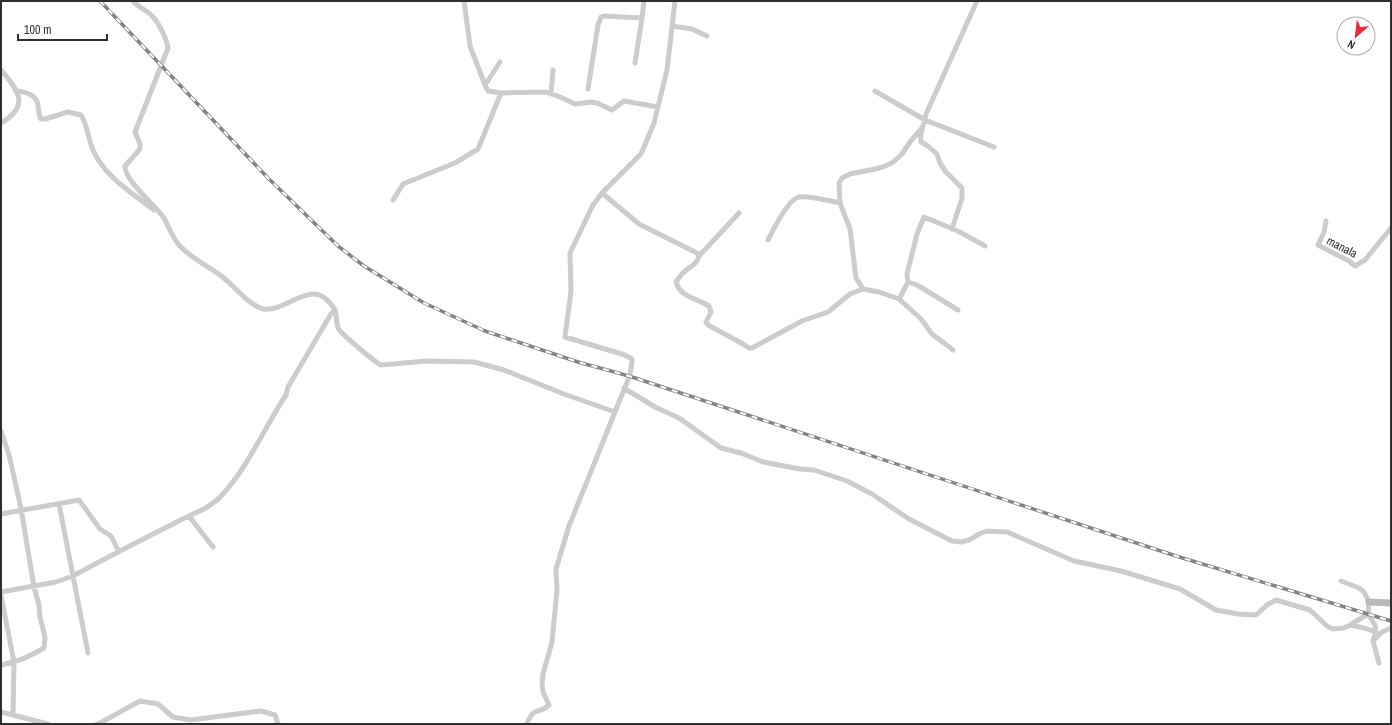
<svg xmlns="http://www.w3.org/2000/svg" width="1392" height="725" font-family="'Archivo Narrow',sans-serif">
<rect width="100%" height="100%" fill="#fff"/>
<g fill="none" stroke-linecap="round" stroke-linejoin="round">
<path stroke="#ccc" stroke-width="5" d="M133,1C139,8 147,10 153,17C159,23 167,40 168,48L135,132L140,144V149L125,166C124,180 156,206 164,218C169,227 172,237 179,245C191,259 211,267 225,279C237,289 248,304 263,309C267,310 271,309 275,308C298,301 317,279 335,310
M464,1L470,46L485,85
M672,26L692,29L707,36
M500,62L485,85L488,91L501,93L546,92L560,97L575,104L591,102L597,103L612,110L624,101L658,107
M635,63L642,18
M1,70C19,91 30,106 1,123
M588,89L598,25L601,17L604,16L642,18L644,1
M17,91C22,91 24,92 29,94C43,101 35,108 41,119H45L68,112L81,115C88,127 88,138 93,150C104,176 133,194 154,210
M875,91L925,120L994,147
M551,94L553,70
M602,193L639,224L697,253L699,256C697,264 691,266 685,271C681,274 679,278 676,282C680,297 696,298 709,306L711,312L706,322L708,325L743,344L749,348H752L802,321L828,312L850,294L863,289L879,292L899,299L921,319L932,334L953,350
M393,200L403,184L455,163L478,149L501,93
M1326,221L1324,232L1318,245L1349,261L1355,266L1365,260L1391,228
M952,229L962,198V188L946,172L940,163L937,154L928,146L921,142C919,133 925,122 926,114L977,1
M768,240C773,230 788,199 799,197C810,195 828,201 840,203
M699,256L739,213
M908,282L917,285L958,310
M863,289L856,278L850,229L840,203L839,183L842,178L850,174L880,168L892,163L902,154L910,142L922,128
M899,299L908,282L907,274L917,234L924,217L958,231L985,246
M624,388L655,407L679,418L721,448L741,453L763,462L800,469L814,470L847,481L872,494L909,519L952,541L961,542L969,540L981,533L987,531L1007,532L1074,561L1121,571L1180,589L1216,610L1238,614L1256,615L1267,605L1276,600L1310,610L1327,626L1333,629L1344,628L1350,625L1364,628L1376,632
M615,412C621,395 632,377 632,359L625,355L565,337L571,291L570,253L593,205L602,193L641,154L654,123L667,70L675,1
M1,431L9,455L21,508L34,587L39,605L40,617L45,637L44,648C31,656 17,662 1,665
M59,504L88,653
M1,514L79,500L100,529L111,536L119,552
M189,516L213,547
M1341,581L1359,588L1364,592L1369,602L1368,614L1375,625L1376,632L1373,641L1379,663
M1,592L56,582L73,576C106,558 139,541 173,524C188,515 208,510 220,497C248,468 264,428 286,395L288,387L331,314L335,310C337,316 336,322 338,328C340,333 375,362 381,365L427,361L474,362L504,370L564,394L615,412L569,526L556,569L557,590L552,642L543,674L542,684L543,692L549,705C539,715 534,705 527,724
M1,596L14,662L13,715
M1350,625L1368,614
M1374,640L1382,632L1391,628
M1,712L48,724
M97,724L100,723L140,701L158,704L173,717L190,720L261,711L275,715L278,724"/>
<path stroke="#b9b9b9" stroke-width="7" d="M1369,602L1391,603"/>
<g stroke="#848484" stroke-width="3.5">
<path id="rail" d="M100,1L268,178L338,246L364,266L424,303L485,331L578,362L629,376L1176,556L1391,621"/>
</g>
<use href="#rail" stroke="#fff" stroke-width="2" stroke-dasharray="6" stroke-linecap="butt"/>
</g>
<g text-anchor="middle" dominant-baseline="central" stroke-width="4" stroke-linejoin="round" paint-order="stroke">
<g font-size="12" fill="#2f2f2f" stroke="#fff">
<text transform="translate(1342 247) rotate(27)">manala</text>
</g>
</g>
<rect width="1392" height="725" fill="none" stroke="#2f2f2f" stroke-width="4"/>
<g transform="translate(1356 36) rotate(208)"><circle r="19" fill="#ffffff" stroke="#acacac"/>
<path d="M0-3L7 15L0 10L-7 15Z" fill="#ec2b3b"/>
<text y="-6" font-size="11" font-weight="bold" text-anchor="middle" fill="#2f2f2f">N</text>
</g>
<path d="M18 34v6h89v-6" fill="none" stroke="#2f2f2f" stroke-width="2"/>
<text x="24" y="34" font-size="12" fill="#2f2f2f" stroke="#ffffff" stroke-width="3" paint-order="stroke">100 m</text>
</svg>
